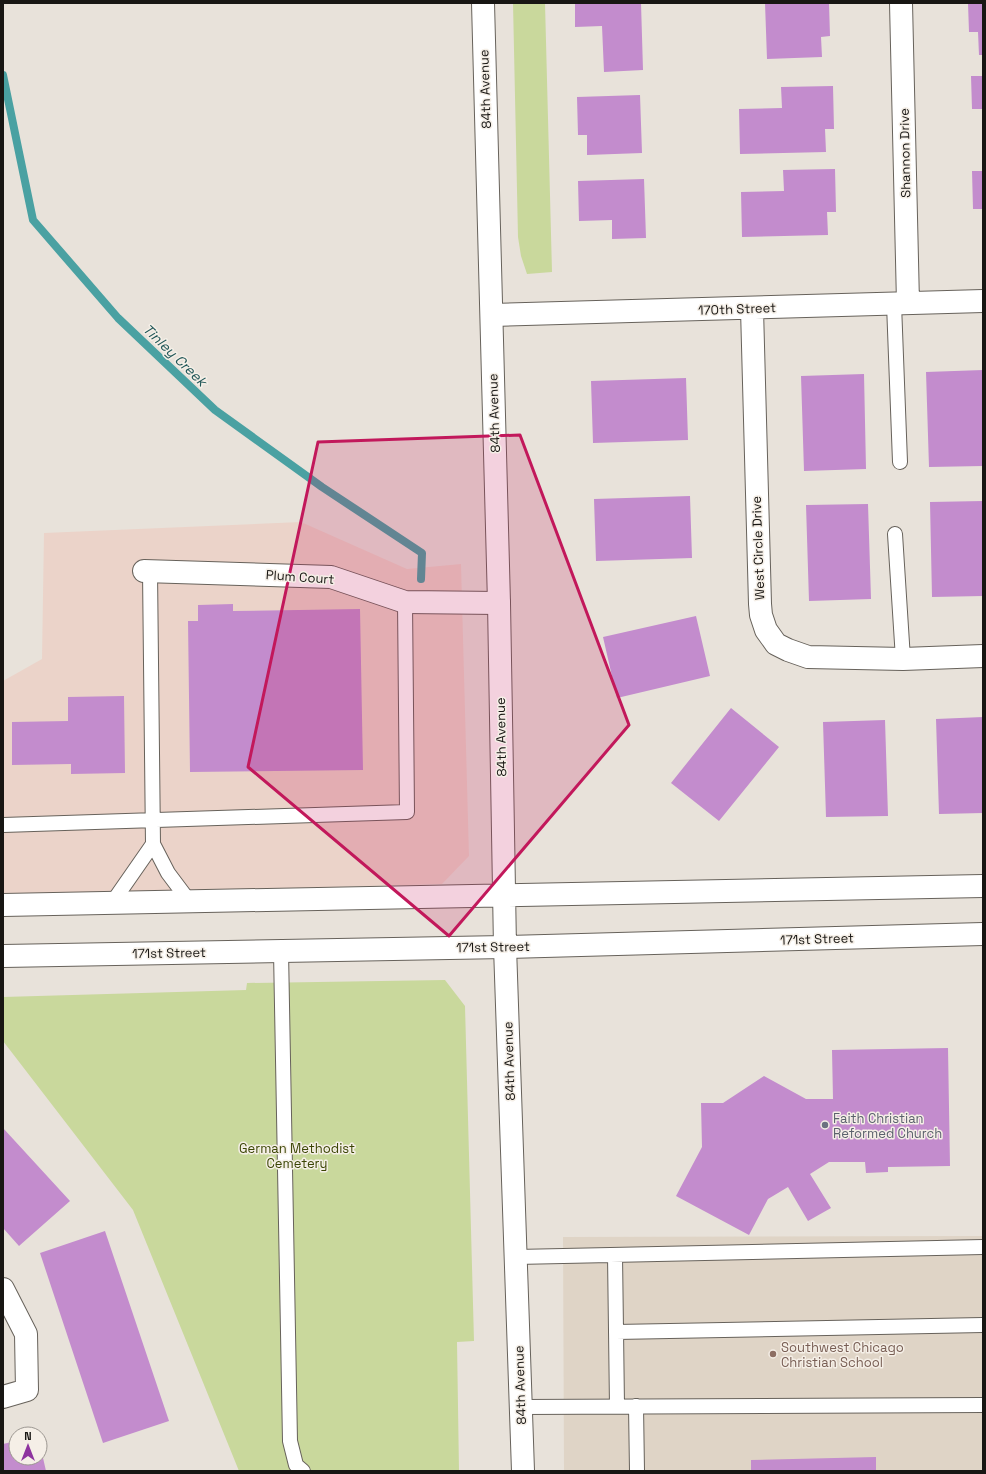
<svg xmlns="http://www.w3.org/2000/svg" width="986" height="1474" font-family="'Space Grotesk',sans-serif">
<rect width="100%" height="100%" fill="#e8e2da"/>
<path fill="#ebd3c9" d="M301,522L407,569L461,564L469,856L442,884L3,896V681L42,659L44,533Z"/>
<path fill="#dfd4c6" d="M983,1236V1471H564L563,1237Z"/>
<path fill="#c9d89c" d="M513,3H545L552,272L527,274L521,256L518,237Z
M445,980L465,1006L474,1341L457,1342L459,1471H239L133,1210L3,1041V997L246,990L247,983Z"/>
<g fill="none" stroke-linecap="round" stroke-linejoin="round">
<path stroke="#4aa1a2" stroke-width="8" d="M3,75L33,220L118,318L215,410L322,487L422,553L421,579"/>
</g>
<path fill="#c38ccd" d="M575,3H641L643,70L604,72L602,26L575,27Z
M765,3H829L830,36L821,37L822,57L767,59Z
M968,3H983V55H979L978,32H969Z
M971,76H983V109H972Z
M833,86L834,129H825L826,152L740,154L739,109L782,108L781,87Z
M640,95L642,153L587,155V135H578L577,97Z
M835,169L836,212H827L828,235L742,237L741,192L784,191L783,170Z
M972,171H983V209H973Z
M644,179L646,238L612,239V220L579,221L578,181Z
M983,370V466L929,467L926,372Z
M864,374L866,469L804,471L801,376Z
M686,378L688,440L593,443L591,381Z
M690,496L692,558L596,561L594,499Z
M983,501V596L932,597L930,502Z
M868,504L871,599L809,601L806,505Z
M233,604V611L360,609L363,770L190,772L188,621H198V605Z
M696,616L710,676L617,698L603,637Z
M124,696L125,773L71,774V764L12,765V722L68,721V697Z
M731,708L779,747L719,821L671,783Z
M983,717V813L939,814L936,719Z
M885,720L888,816L826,817L823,722Z
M948,1048L950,1166L888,1167V1172L866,1173L865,1162H829L810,1174L831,1208L808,1221L788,1187L768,1199L749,1235L676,1196L702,1147L701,1103H723L764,1076L806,1099H833L832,1050Z
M3,1128L70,1201L19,1246L3,1228Z
M105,1231L169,1421L103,1443L40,1253Z
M16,1441V1458H40L41,1449L46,1471H3V1444Z
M876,1457V1471H751V1460Z"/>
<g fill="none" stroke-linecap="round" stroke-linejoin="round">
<g stroke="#67625b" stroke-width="16">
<path id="lane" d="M894,304L900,462
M895,534L903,659
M150,571L153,844L168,873L189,901
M3,825L407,812L405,602
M112,903L153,844
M281,951L290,1441L296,1465L303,1471
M615,1255L617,1406
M516,1257L983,1247
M616,1332L983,1325
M636,1406L637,1471
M521,1407L983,1405"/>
</g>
<g stroke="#67625b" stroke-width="24">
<path id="street" d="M901,3L908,303
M752,309L760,604L761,615L766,630L776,644L788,650L808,657L903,659L983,656
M492,315L983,301
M144,571L331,577L405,602L499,603
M505,947L523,1471
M3,1289L26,1334L27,1390L3,1397"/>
</g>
<g stroke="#67625b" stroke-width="24">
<path id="secondary" d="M483,3L499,603L505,947
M3,905L983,886
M3,956L505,947L983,934"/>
</g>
<use href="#lane" stroke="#fff" stroke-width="14"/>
<use href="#street" stroke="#fff" stroke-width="22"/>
<use href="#secondary" stroke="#fff" stroke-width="22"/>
</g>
<path fill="#c2185b" fill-opacity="0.2" stroke="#c2185b" stroke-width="3" stroke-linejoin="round" d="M520,435L629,725L449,936L248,767L318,442Z"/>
<circle fill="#6b7280" stroke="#f5efe7" stroke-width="1.5" cx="825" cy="1125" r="4"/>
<circle fill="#8d6e63" stroke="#f5efe7" stroke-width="1.5" cx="773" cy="1354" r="4"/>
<g text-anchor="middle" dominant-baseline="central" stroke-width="3" stroke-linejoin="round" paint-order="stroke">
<g font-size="13" fill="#181613" stroke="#f5efe7">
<text transform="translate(485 89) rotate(-92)">84th Avenue</text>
<text transform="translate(905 153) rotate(-91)">Shannon Drive</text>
<text transform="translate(737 309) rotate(-2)">170th Street</text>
<text transform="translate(494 413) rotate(-92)">84th Avenue</text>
<text transform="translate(758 548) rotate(-92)">West Circle Drive</text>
<text transform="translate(300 577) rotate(4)">Plum Court</text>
<text transform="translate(501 737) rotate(-91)">84th Avenue</text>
<text transform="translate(817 939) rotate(-2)">171st Street</text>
<text transform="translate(493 947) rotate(-1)">171st Street</text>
<text transform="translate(169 953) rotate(-1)">171st Street</text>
<text transform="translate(509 1061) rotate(-92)">84th Avenue</text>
<text transform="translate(520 1385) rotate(-92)">84th Avenue</text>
</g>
<g font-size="13" fill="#5b616d" stroke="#f5efe7" text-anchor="start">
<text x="833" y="1118">Faith Christian<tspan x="833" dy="15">Reformed Church</tspan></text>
</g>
<g font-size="13" fill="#3b4504" stroke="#f5efe7">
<text x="297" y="1148">German Methodist<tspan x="297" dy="15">Cemetery</tspan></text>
</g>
<g font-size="13" fill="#785e54" stroke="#f5efe7" text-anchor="start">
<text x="781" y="1347">Southwest Chicago<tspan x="781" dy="15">Christian School</tspan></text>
</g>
<g font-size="14" font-style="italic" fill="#1f5556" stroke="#f5efe7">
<text transform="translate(175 355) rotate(44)">Tinley Creek</text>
</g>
</g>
<rect width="986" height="1474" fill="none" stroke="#181613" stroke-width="8"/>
<g transform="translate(28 1446)"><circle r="19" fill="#f5efe7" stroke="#9d9892"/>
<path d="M0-3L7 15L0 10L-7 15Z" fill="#8e349f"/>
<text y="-6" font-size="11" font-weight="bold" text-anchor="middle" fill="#181613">N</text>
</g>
</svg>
